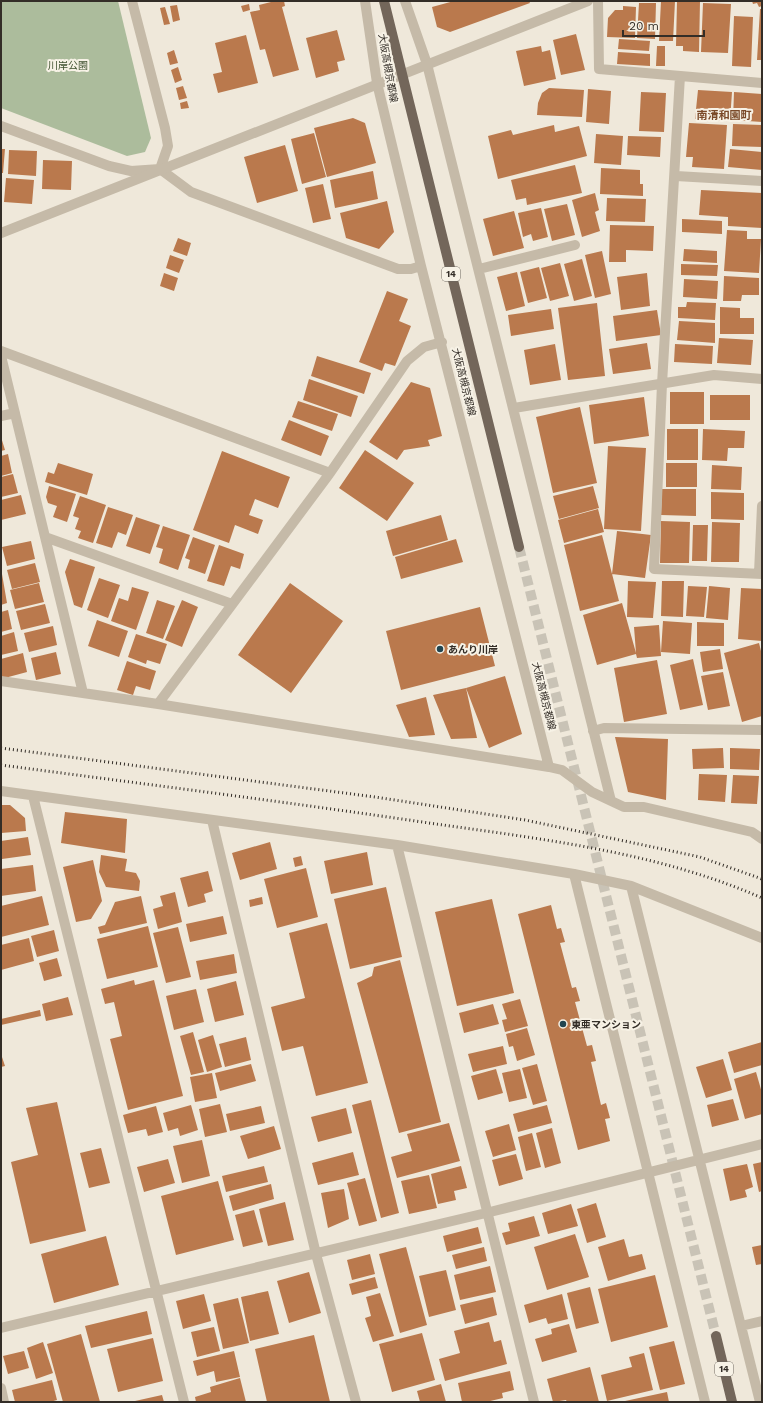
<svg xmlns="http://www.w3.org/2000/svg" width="763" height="1403" font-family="'Work Sans','Noto Sans JP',sans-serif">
<rect width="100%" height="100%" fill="#efe8da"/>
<path fill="#acbc9c" d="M1,1H118L151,138L145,152L127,156L1,108Z"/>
<path fill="#ba794d" d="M275,1H284L285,6L282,7L299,70L273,77L265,49L260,50L250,12L260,10L259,5Z
M454,1H529L530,3L450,32L437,27L432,7Z
M661,1H675L673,41H659Z
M677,1H700L699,52L683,51V46H676Z
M752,1H762V6L759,7L757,3L753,4Z
M639,3H656L655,39L637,38Z
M703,3L731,4L728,53L701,52Z
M249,4L250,10L243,12L241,6Z
M177,5L180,20L173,22L170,6Z
M623,6L636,7L635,38L607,37L608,18L615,10H623Z
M165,7L170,24L164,25L160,8Z
M760,9H762V60H757Z
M734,16L753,17L751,67L732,66Z
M337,30L345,60L337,62L339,71L316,78L306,38Z
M576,34L585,70L561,75L553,40Z
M246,35L258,83L218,93L213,74L222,72L215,43Z
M619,39L650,41L649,51L618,49Z
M541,46L542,52L550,50L556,79L524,86L516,51Z
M657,46H665V66H656Z
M174,50L178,63L170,65L167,53Z
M618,52L650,54V66L617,64Z
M178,67L182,80L175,83L171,70Z
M183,86L187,98L179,100L176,88Z
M549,88L584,90L582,117L537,115L538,103L542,93Z
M588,89L611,91L609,124L586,122Z
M698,90L732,92L730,121L695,119Z
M641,92L666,93L664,132L639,131Z
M734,92L762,94V122L733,120Z
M187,101L189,108L181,109L180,103Z
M353,118L365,123L376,163L327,177L314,128Z
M689,123L727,125L724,169L692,167L693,157H686Z
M733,124L762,125V147L732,146Z
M554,125L555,132L579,126L587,156L498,179L488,136L511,130L513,135Z
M314,133L326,177L302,184L291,139Z
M596,134L623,136L621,165L594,163Z
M628,136L661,137L660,157L627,155Z
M285,145L298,191L257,203L244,157Z
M1,149H5L3,173H1Z
M730,149L762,152V170L728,167Z
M9,150L37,151L36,176L8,174Z
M43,160L72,161L71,190L42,189Z
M575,165L582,193L527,205L526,198L516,200L511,180Z
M601,168L640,170V184H643V196L600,194Z
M373,171L378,199L335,208L330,180Z
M6,178L34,180L32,204L4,202Z
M323,184L331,219L313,223L305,188Z
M701,190L762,193V228L728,226V217L699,215Z
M595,193L599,210L595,212L600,231L582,237L572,200Z
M607,198L646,199L645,222L606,221Z
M387,201L394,232L379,249L346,238L340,213Z
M567,204L575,235L552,241L544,209Z
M541,208L548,237L533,241L531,234L523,237L518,213Z
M514,211L524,248L493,256L483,219Z
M682,219L722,221V234L682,232Z
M610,225L654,226L653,251L626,250V262H609Z
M727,230L747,231V239H761L759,273L724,271Z
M178,238L191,243L187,256L173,251Z
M684,249L717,251V263L683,261Z
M602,251L611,294L595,298L585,255Z
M170,255L184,260L179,273L166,268Z
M582,259L592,296L574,301L564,264Z
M560,263L569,296L550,301L541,268Z
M681,264L718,265L717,276L681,275Z
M539,267L547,298L528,303L520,272Z
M517,272L525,306L506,311L497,277Z
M164,273L178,278L174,291L160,286Z
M647,273L650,306L621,310L617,277Z
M724,276L759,278V295H742L741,301H723Z
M684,279L718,281L717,299L683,297Z
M387,291L408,299L399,321L411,326L395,366L385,363L382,371L359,362Z
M687,302L716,303L715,320L678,318V307H686Z
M597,303L605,376L568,380L558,308Z
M720,307L740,308V318H754V334H720Z
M551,309L554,329L511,336L508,315Z
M657,310L661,335L616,341L613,316Z
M679,321L715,323V343L677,340Z
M719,338L753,340L751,365L717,363Z
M647,343L651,369L613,374L609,349Z
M555,344L561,380L530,385L524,350Z
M675,344L713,346L712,364L674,362Z
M317,356L371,373L364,394L311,376Z
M309,379L358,396L351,417L303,400Z
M411,382L430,388L442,436L428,440L430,446L404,450L397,460L369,442Z
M670,392H704V424H670Z
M710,395H750V420H710Z
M644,397L649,436L594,444L589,405Z
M298,401L338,414L332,431L292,417Z
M580,407L597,483L553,493L536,417Z
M289,420L329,436L321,456L281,440Z
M667,429H698V460H667Z
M703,429L745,431L744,448H728L727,461L702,460Z
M1,437L5,450L1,451Z
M608,446L646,448L641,531L604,529Z
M365,450L414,483L387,521L339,488Z
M222,451L290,477L278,508L255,499L249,515L263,520L258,534L235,525L229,543L193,530Z
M8,454L12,473L1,476V456Z
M58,463L93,474L87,495L45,482L48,472L54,474Z
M666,463H697V487H666Z
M712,465L742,467L741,490L711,489Z
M13,474L18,493L1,497V477Z
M49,486L76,494L67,522L53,517L57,506L48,503L46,497Z
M593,486L599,508L559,519L553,496Z
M662,489H696V516L661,515Z
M711,492L744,493V520L711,519Z
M21,495L26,514L1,520V500Z
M80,496L106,505L93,543L78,538L81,531L75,529L79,518L73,516Z
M108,507L133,515L126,535L118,532L112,548L96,543Z
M598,509L604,532L564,543L558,520Z
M441,515L448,540L393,556L386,531Z
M136,517L160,525L150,554L126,546Z
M661,521L690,522L689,563H660Z
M712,522L740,523L739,562H711Z
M693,525H708L707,561H692Z
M163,526L190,535L178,570L159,563L163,549L156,547Z
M617,531L651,535L645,578L612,574Z
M602,535L619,601L580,611L564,545Z
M193,537L215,545L205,574L188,568L190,560L185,558Z
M456,539L463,562L401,579L395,557Z
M31,541L35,559L7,566L2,547Z
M219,545L244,554L240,569L231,566L224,586L207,581Z
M70,559L95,567L82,608L74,605L65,572Z
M35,563L40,582L12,589L7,570Z
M2,574L7,603L1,605V575Z
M99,578L120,585L108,618L87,610Z
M628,581L656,582L653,618L627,617Z
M662,581H684L683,617L661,616Z
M39,583L44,602L15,609L10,590Z
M290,583L343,621L291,693L238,655Z
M688,586L707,587L704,617L686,616Z
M709,586L730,588L728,620L706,618Z
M132,587L149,592L136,630L111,621L119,598L128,601Z
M741,588L762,589V641L738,639Z
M157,600L175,606L163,639L146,633Z
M182,600L198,607L182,647L165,640Z
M622,603L636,653L634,627L659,625L661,656L637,658L636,654L597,665L583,615Z
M45,604L50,623L21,630L16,611Z
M480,607L495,666L401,690L386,631Z
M8,610L12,629L1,632V612Z
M97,620L128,631L119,657L88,646Z
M663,621L692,623L690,654L661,652Z
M697,622L724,623V646H697Z
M53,626L57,645L29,652L24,633Z
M14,632L18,651L1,655V636Z
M136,634L167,644L160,664L147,660L146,664L128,657Z
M759,643L762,655V716L742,722L724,653Z
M720,649L723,669L703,672L700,652Z
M56,652L61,674L36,680L31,658Z
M23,653L27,672L1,679V659Z
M693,659L703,705L680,710L670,665Z
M657,660L667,714L624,722L614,668Z
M127,661L156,671L150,690L136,686L133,695L117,690Z
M723,672L730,706L708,710L701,676Z
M505,676L522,734L489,748L466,688Z
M466,688L477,738L451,739L433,695Z
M426,697L435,735L409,737L396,705Z
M615,737L668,739L666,800L628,792Z
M723,748L724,768L693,769L692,749Z
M730,748L760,749L759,770L730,769Z
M699,774L727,775L725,802L698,800Z
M733,775L759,776L757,804L731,803Z
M1,805H10L25,818L26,831L1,833Z
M65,812L127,819L125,853L61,843Z
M28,837L31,855L2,859L1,841Z
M270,842L277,869L240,880L232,853Z
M367,852L373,885L331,894L324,861Z
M101,855L127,859L125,871L136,873L140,881L139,891L106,887L99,872Z
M301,856L303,865L295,867L293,858Z
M93,860L102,901L91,919L76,922L63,867Z
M33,865L36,891L1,896V869Z
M306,868L318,917L277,928L264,879Z
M208,871L213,891L204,894L206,902L188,907L180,878Z
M386,887L402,957L350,969L334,899Z
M175,892L182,922L158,929L153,909L163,906L160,896Z
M42,896L49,925L1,937V906Z
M141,896L147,923L100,934L98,927L105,925L115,902Z
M262,897L263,904L250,907L249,900Z
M492,899L514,993L457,1006L435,912Z
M551,905L557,929L561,928L565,942L560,943L572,988L576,987L580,1001L575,1002L587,1046L592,1045L596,1061L591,1062L601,1105L606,1103L610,1118L605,1119L610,1141L578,1150L518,914Z
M223,916L227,934L190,942L186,924Z
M327,923L368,1083L316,1096L303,1046L282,1051L271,1007L305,998L289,933Z
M148,926L158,967L107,979L97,939Z
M178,927L191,977L166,983L153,933Z
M54,930L59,951L37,957L31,936Z
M29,938L34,961L1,970V945Z
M234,954L237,973L200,980L196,961Z
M57,958L62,976L44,981L39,963Z
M400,960L441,1122L399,1133L357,983L372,976L374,967Z
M134,980L135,985L154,980L183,1096L128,1110L110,1039L122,1036L114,1002L105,1004L101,989Z
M236,981L244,1015L215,1022L207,989Z
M196,989L204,1022L174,1030L166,996Z
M68,997L73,1015L46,1021L42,1004Z
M520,999L528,1026L505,1032L502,1020L507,1019L502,1004Z
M493,1004L499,1024L464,1033L459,1013Z
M40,1010L41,1016L1,1025V1019Z
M527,1028L535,1055L517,1061L513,1046L509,1047L506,1034Z
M193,1032L204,1072L191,1075L180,1036Z
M213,1035L222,1067L207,1072L198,1040Z
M246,1037L251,1060L225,1067L219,1044Z
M762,1042V1065L734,1073L728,1052Z
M503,1046L507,1064L473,1072L468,1054Z
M1,1054L5,1066L1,1067Z
M723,1059L732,1090L706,1098L696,1067Z
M251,1064L256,1081L220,1091L215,1073Z
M537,1064L547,1101L533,1105L522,1068Z
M496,1069L503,1093L478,1100L471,1076Z
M520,1069L527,1098L509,1102L502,1073Z
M756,1072L762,1093V1114L745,1119L734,1079Z
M212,1073L217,1098L195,1102L190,1077Z
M733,1099L739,1120L712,1127L707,1105Z
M371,1100L399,1213L381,1218L352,1105Z
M57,1102L86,1231L30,1244L11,1162L38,1155L26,1108Z
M220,1104L227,1132L205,1137L199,1109Z
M191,1105L198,1130L180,1136L178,1128L168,1131L163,1113Z
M547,1105L552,1123L518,1132L513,1114Z
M156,1106L163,1132L148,1136L146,1129L128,1133L123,1115Z
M261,1106L265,1123L230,1131L226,1114Z
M346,1108L352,1133L318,1142L311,1117Z
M449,1123L460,1161L397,1178L391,1157L412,1151L407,1134Z
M509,1124L516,1150L493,1157L485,1131Z
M274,1126L281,1149L248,1159L240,1136Z
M552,1128L561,1163L545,1168L536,1133Z
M532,1133L541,1167L526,1171L518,1137Z
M202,1140L210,1176L182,1183L173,1146Z
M101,1148L110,1183L89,1188L80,1153Z
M353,1152L359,1175L318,1185L312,1163Z
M516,1154L523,1179L499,1186L492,1160Z
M168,1159L175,1183L144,1192L137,1167Z
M762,1162V1191L759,1192L753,1164Z
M747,1164L753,1187L745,1190L747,1197L730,1201L723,1169Z
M264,1166L268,1182L226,1192L222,1176Z
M461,1166L467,1188L454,1191L456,1200L438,1204L431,1174Z
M429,1175L437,1208L409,1214L401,1181Z
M365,1178L377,1221L359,1226L347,1183Z
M218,1181L234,1240L176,1255L161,1196Z
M271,1184L274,1199L233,1211L229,1196Z
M344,1189L349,1219L328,1228L321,1193Z
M285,1202L294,1240L268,1246L259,1209Z
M596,1203L606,1237L587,1243L577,1209Z
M571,1204L578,1226L548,1234L542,1213Z
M254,1210L263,1242L243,1247L235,1215Z
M534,1216L540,1236L506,1245L502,1233L510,1231L508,1223Z
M478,1227L482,1243L447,1252L443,1236Z
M575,1234L589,1277L547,1290L534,1247Z
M106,1236L119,1285L54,1303L41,1254Z
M624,1239L629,1257L642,1254L646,1269L608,1281L598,1247Z
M762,1245V1264L756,1265L752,1247Z
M406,1247L427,1325L400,1333L379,1254Z
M484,1247L487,1261L456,1269L452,1255Z
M370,1254L375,1274L352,1280L347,1260Z
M490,1266L496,1292L460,1300L454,1275Z
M446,1270L456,1310L429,1317L419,1276Z
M309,1272L321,1313L289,1323L277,1281Z
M655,1275L668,1327L611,1342L598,1289Z
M375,1277L378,1288L352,1295L349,1284Z
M590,1287L599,1323L576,1329L567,1293Z
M268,1291L279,1334L250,1341L241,1297Z
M380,1293L394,1336L373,1342L365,1318L371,1316L366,1297Z
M204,1294L211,1321L183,1329L176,1301Z
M562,1294L568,1319L548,1324L546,1318L529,1323L524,1305Z
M493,1297L497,1315L465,1324L460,1305Z
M238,1298L249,1343L223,1349L213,1304Z
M147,1311L152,1334L91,1348L85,1326Z
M489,1322L494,1342L501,1340L507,1364L445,1381L439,1359L460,1353L454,1331Z
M569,1324L577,1352L542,1362L535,1339L552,1334L551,1329Z
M214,1327L220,1351L197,1357L191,1332Z
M422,1333L435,1380L392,1392L379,1344Z
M81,1334L100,1402H63L47,1344Z
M314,1335L330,1402H267L255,1349Z
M153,1338L163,1381L118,1392L107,1349Z
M674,1341L685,1384L660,1390L649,1347Z
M43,1342L53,1373L36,1379L27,1348Z
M24,1351L29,1368L8,1374L3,1356Z
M234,1351L240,1377L216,1382L214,1371L197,1376L193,1361Z
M644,1353L653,1390L607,1401L601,1375L632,1367L629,1357Z
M590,1367L599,1402H567L566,1400L553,1402L547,1379Z
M510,1371L514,1390L502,1393L503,1398L486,1402H462L458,1383Z
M240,1378L246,1402H196L195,1397L211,1392L210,1387Z
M52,1380L57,1400L50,1402H15L12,1390Z
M441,1384L446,1402H420L417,1391Z
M667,1392L669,1402H625V1401Z
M162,1395L164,1402H135V1401Z"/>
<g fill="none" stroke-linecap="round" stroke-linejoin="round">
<path stroke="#c9c3b6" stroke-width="10" stroke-dasharray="10 5" stroke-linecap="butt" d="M519,547L716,1336"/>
<path stroke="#c5baa8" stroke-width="10" d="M132,1L165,128L168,146L160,169
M365,1L377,83L421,266L549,767
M405,1L427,64L611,801
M598,1L599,69L762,83
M680,76L662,384L654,569L762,574
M1,126L109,166L131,171L160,169L191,192L398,269H411L421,266
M676,176L762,181
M479,269L575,245
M1,351L330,473
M1,356L83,693
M514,408L714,375L762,379
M1,416L15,413
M45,537L232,604
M759,573L762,506
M1,681L158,704L549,767L562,770L592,792L624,807H644L752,832L762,839
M158,704L330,473L407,361L424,347L442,342
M593,731L604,728L762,730
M1,791L397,845L574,874L631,886L762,938
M33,796L184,1402
M212,820L316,1254L356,1402
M397,845L534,1402
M574,874L705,1402
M631,886L760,1402
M741,1326L762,1321
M1,1328L486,1213L762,1144
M1,1388L4,1402"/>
<path stroke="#c5baa8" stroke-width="10" d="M1,233L588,1"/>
<path stroke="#73665a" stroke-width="10" d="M384,1L519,547
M716,1336L732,1402"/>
<path stroke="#332d27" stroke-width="3" stroke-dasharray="1 3" stroke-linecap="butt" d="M1,748L375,797L525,820L700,857L762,879
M1,765C144,784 287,802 429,823C541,839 658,852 762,898"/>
</g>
<g fill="#214550" stroke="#f7f2e6" stroke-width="1.5">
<circle cx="440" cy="649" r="4"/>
<circle cx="563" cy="1024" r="4"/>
</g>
<g text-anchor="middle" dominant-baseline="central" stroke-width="4" stroke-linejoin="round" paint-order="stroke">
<g fill="#f7f2e6" stroke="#6e6860" stroke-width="1">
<rect x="442" y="267" width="18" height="14" rx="3"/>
<rect x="715" y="1362" width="18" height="14" rx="3"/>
</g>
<g font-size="9" font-weight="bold" fill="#332d27">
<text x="451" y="274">14</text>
<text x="724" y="1369">14</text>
</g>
<g font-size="10" fill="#3d4f2d" stroke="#f7f2e6">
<text x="68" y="65">川岸公園</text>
</g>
<g font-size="10" fill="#332d27" stroke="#f7f2e6">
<text transform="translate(388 68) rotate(80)">大阪高槻京都線</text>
<text transform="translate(464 382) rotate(76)">大阪高槻京都線</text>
<text transform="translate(544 696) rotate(76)">大阪高槻京都線</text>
</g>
<g font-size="10" font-weight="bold" fill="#332d27" stroke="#f7f2e6" text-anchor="start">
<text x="448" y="649">あんり川岸</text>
<text x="571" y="1024">東亜マンション</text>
</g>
<g font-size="11" font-weight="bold" fill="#7a4928" stroke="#f7f2e6">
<text x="724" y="115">南清和園町</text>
</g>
</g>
<rect width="763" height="1403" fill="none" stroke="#332d27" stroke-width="4"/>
<path d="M623 30v6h81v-6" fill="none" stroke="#332d27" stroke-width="2"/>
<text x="629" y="30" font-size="12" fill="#332d27" stroke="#f7f2e6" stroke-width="3" paint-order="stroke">20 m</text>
</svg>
